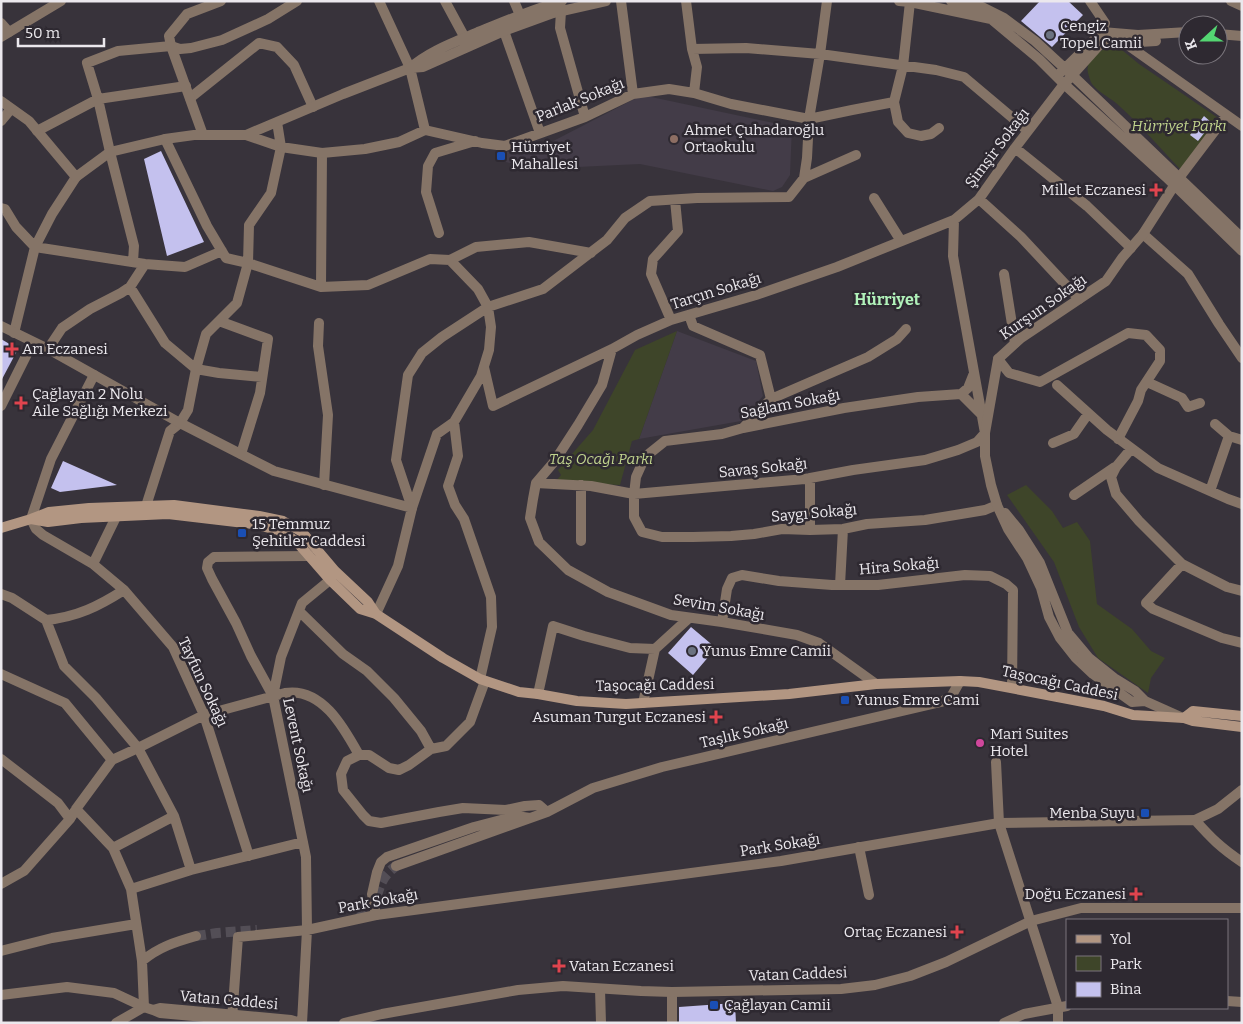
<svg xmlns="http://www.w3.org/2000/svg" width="1243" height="1024" font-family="Bitter,serif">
<rect width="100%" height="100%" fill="#38333b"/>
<path fill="#433c48" d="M642,95L792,127L790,175L782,187L773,191L640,164L536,169L501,161L504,152L534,151Z
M677,331L756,361L763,396L741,421L639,439Z"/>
<path fill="#3e4529" d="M1107,48H1114L1122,50L1139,64L1221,120L1181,170C1160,148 1140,124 1116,103C1109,97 1098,92 1092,84C1090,81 1089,76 1088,73C1085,60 1097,52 1107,48Z
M677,331L639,439L632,441L620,485L555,482L561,475L558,470L593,430L635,350Z
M1026,485L1052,511L1063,528L1077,522L1090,541L1097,604L1132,629L1151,651L1165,658L1151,678L1148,693L1098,658L1079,627L1054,562L1007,495Z"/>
<path fill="#c4c1ee" d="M1040,1H1068L1083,15L1052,47L1021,21Z
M1204,116L1212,123L1198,141L1190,135Z
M161,151L204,242L167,256L144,159Z
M1,339L18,349L1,381Z
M63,461L117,485L60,492L51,488Z
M691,627L716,648L693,675L668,653Z
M735,1003L736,1023H679V1007Z"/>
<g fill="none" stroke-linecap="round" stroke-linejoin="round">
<path stroke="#534e56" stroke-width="10" stroke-dasharray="10 5" stroke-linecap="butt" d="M358,918C378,911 374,896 383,880C386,874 391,870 396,866
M196,936L217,933L257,930"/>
<path stroke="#857467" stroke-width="10" d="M379,1L410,68
M445,1L465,38
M514,1L520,15
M621,1L633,94
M686,1L692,49L697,67L694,93
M1090,1L1105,23L1102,32
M1231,1L1242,6
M910,2L903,66L894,102L898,122L908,133L921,136L931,134L939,128
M561,11L560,28L585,117
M1,23L9,32
M504,31L540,133
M1126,40L1129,46L1242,126
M692,49L746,48L820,54L936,70L964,77L1028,131
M190,98L259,43L277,47L294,65L313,107
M1,121L11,109
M425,130L482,143L505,146L585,117L633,94L669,89L694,93L731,104L809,119L852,110L894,102
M37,131L98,99L186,86
M165,139L207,226L226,258L248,263L321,287L368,285L430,259L450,260L476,247L529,242L591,253
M1015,148L1087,206L1131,248
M804,178L807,158L809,119L820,54L827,1
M1179,178L1226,116
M874,198L901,241
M979,199L1021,237L1079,299
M1,208L5,209L16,227L35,247
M439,233L426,192L428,166L435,153L475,141
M1143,234L1188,274L1219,324L1242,358
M35,247L145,264L185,267L222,251
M133,262L134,246L110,152L98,99L87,63L118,51L171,46L180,49L191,48L222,40L268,19L297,1
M1004,274L1015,343
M130,287L165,343L196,369L219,373L262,377
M321,287L322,153
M689,315L693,326L760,355L771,399L743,428
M671,320L651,274L653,259L678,231L675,200
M219,321L268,339L260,393L241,454
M319,323L318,346L328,415L324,485
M14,333L35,247L52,214L76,177
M48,349L62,328L90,309L121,293L130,287L145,264
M612,349L602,385L578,425L554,462L536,483L533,499L530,518L539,542L568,570L608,592L671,615L722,622L797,635L819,643L876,684
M998,359L1009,373L1040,382L1128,333L1146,335L1160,350V361L1141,390L1138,401L1118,439
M484,367L493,406L612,349L637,335L671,320L756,295L837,267L954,220L979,199L1015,148L1064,84
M974,373L968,388L961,394L918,397L844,408L743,428L722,434L665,441L645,457L636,477L634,494V517L642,532L662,537H693L731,536L754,534L782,529L810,530L843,529L867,524L925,520L985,510L997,505
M94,375L51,459L31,519L36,529L43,535L93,564L124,590L173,647L204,715L249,856
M1147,382L1182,398L1188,407L1200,403
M1057,385L1107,430L1158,468L1228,499L1242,504
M961,394L981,414
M771,399L868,357L897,339L906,329
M454,422L458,456L448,486L455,505L464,519L491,597L492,627L480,679
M1229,436L1242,440
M1053,443L1074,434L1088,414
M1131,449L1116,467L1111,477L1116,494L1139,521L1182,564L1227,587L1242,591
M810,478V530
M536,483L591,486L634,494L805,479L853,470L925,460L958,450L977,442L985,433L953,256L954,220
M1210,491L1229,436L1215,424
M1074,495L1115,467
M146,506L170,431L180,423L188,410L196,369L206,334L237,303L248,263L249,225L271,193L281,147
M412,508L396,460L408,375L422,353L442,337L488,307L543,289L607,240L625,218L650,201L697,198L789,197L804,178L856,155
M412,508L437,434L454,422L481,376L489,350L491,327L488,307L478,289L450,260
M581,541V485
M93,564L116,517
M1182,564L1146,603L1153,609L1222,638L1242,643
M840,585L843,529
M1,594L12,598L46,620L64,666L96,698L138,748L174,816L191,870
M299,611L343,654L367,671L394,698L421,731L431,749
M46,620C77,617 99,606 124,590
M722,622L727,589L732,578L742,575L779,581L832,585H878L965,575L990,576L1006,584L1013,590L1012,688
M655,649L689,618
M1,674L65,703L112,760
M485,681L470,722L446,746L431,749L409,765L399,770L389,768L369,755H359L347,761L341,774L343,790L363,815L369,821L381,823L439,812L463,808L506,810L525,806L539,805L547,812
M538,694L553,626L584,636L630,648L655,649
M273,696L281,657L302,603L330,580
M643,703L655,649
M1,759L58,803L70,819
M996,762L999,823L1058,1007V1023
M76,809L113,848L131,889L142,961L144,1007
M1195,820L1218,809L1242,790
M859,847L869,895
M113,848L174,816
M396,866L547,812L593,788L662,767L941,702L951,697L960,681
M1,884L24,871L70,819L76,809L112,760L138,748L204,715L285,693C322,687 344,728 359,755
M131,889L191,870L303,842
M376,915L372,894L377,872L381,862L387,857L474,827L516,816L530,818
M1,951L52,938L136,924
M142,961C159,947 175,942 196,936
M600,989L601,1023
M230,1022L232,1019L238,937L307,930L306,857L273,696L251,656L236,623L212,579L207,568L208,562L214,557L309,556
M672,1023V992"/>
<path stroke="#857467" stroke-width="10" d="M899,1L910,2L991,19L1039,59L1064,84L1166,177L1242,251
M951,1L982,7L1004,18L1035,41L1072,75L1242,238
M1218,34L1242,36
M1,37L61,1
M410,68C429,51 455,42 478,32C506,21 533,9 562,1
M1061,72L1102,32L1138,35L1188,32
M1068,80L1104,40L1140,42L1156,41
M1,101L29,121L76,177L110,152L165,139L194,135H246L281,147L322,153L365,149L399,142L425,130L410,68
M277,122L281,147
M203,135L171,46L169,36L187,14L221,1
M246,135L343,94L410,68L423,67L504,31L553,13L606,1
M1179,178L1143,234L1122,258L1106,281L1021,338L998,359L985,433V456L991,485L997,505L1008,529L1027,558L1041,588L1049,617L1060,638L1075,657L1093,674L1132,702L1145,701L1183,718
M1,326L48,349L180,423L274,471L412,508L398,566L376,614
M1,406L33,342
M1005,513L1019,530L1040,563L1068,633L1089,658L1114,678L1135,691L1145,701
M1,995L67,987L114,993L144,1007L153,1010
M1227,1001L1242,1002
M116,1023L144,1007
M270,1023L160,1013L153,1010L160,1008L291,1020L301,1023
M302,1023L307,930L376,915L781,861L999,823L1195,820C1211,838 1221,848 1242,862
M344,1023L382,1014L518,990L563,986L641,991L672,992L841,989L875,985L910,976L946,962L1031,921L1081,908H1242
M1004,1023L1024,1014L1067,1006"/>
<path stroke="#b29682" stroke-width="10" d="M31,519L48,522L81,518L168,514L253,524L278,530L296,541L330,580L360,609L376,614L443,658L480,679L519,692L538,694L577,701L626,704L789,694L876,684L960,681L979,682L1068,699L1104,706L1133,715L1184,718L1193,721L1242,727
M1,528L31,519L49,512L89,508L174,505L259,516L283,521L302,532L335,571L368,602L376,614
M1184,718L1193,711L1242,716"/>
</g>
<g fill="#6b7280" stroke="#2e2931" stroke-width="2">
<circle cx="1050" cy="35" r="5"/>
<circle cx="692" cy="651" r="5"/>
</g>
<circle fill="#8d6e63" stroke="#2e2931" stroke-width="2" cx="674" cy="139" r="5"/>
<g fill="#1a4fb4" stroke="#2e2931" stroke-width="2">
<rect x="496" y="151" width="10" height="10" rx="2.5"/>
<rect x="237" y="528" width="10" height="10" rx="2.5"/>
<rect x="840" y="695" width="10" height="10" rx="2.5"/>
<rect x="1140" y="808" width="10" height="10" rx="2.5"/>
<rect x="709" y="1000" width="10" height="10" rx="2.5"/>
</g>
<g fill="#e0444e" stroke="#2e2931" stroke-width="2">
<path d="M1153.5 182.5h5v5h5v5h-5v5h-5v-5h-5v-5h5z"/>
<path d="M9.5 341.5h5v5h5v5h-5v5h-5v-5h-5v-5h5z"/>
<path d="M18.5 395.5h5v5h5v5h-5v5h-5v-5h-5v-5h5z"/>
<path d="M713.5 709.5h5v5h5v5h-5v5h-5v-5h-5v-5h5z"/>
<path d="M1133.5 886.5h5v5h5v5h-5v5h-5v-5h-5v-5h5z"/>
<path d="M954.5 924.5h5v5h5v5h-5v5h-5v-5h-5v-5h5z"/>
<path d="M556.5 958.5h5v5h5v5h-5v5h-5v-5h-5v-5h5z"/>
</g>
<circle fill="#d1479c" stroke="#2e2931" stroke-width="2" cx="980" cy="743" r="5"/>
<g text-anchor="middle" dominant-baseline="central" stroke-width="5" stroke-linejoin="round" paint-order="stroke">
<g font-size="15" fill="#ebe8ed" stroke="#2e2931" text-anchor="start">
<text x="1060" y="26">Cengiz<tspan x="1060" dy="17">Topel Camii</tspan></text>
<text x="684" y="130">Ahmet Çuhadaroğlu<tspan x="684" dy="17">Ortaokulu</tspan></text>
<text x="511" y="147">Hürriyet<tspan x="511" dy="17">Mahallesi</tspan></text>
<text x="1146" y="190" text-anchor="end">Millet Eczanesi</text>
<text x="22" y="349">Arı Eczanesi</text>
<text x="32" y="394">Çağlayan 2 Nolu<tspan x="32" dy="17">Aile Sağlığı Merkezi</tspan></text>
<text x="252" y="524">15 Temmuz<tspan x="252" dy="17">Şehitler Caddesi</tspan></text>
<text x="702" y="651">Yunus Emre Camii</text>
<text x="855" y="700">Yunus Emre Cami</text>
<text x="706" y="717" text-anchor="end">Asuman Turgut Eczanesi</text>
<text x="990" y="734">Mari Suites<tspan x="990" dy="17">Hotel</tspan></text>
<text x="1135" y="813" text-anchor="end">Menba Suyu</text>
<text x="1126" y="894" text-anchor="end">Doğu Eczanesi</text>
<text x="947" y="932" text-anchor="end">Ortaç Eczanesi</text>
<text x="569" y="966">Vatan Eczanesi</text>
<text x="724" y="1005">Çağlayan Camii</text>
</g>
<g font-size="15" fill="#ebe8ed" stroke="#2e2931">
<text transform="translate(580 100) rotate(-22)">Parlak Sokağı</text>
<text transform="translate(997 148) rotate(-53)">Şimşir Sokağı</text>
<text transform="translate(716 291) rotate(-17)">Tarçın Sokağı</text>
<text transform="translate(1043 307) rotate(-35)">Kurşun Sokağı</text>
<text transform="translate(790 404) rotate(-11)">Sağlam Sokağı</text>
<text transform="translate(763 468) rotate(-6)">Savaş Sokağı</text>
<text transform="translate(814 513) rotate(-5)">Saygı Sokağı</text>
<text transform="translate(899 566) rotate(-5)">Hira Sokağı</text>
<text transform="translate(719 607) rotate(10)">Sevim Sokağı</text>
<text transform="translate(203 682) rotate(65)">Tayfun Sokağı</text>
<text transform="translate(1060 683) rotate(12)">Taşocağı Caddesi</text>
<text transform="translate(655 685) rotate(-1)">Taşocağı Caddesi</text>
<text transform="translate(744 733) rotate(-13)">Taşlık Sokağı</text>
<text transform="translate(298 745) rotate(78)">Levent Sokağı</text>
<text transform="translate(780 845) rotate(-9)">Park Sokağı</text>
<text transform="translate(378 901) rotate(-10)">Park Sokağı</text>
<text transform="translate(798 974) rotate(-2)">Vatan Caddesi</text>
<text transform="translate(229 1000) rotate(5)">Vatan Caddesi</text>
</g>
<g font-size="15" font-style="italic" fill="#c0d38d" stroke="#2e2931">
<text x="1179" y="126">Hürriyet Parkı</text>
<text x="601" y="459">Taş Ocağı Parkı</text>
</g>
<g font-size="16" font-weight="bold" fill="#b1f2ba" stroke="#2e2931">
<text x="887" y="299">Hürriyet</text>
</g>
</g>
<rect width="1243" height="1024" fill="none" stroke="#ebe8ed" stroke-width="5"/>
<rect x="1066" y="919" width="162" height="90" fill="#2e2931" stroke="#7a757c"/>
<rect x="1076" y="935" width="25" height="8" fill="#b29682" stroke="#7a757c"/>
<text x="1110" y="944" font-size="15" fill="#ebe8ed">Yol</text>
<rect x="1076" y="956" width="25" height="15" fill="#3e4529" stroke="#7a757c"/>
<text x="1110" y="969" font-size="15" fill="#ebe8ed">Park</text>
<rect x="1076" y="982" width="25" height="15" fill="#c4c1ee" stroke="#7a757c"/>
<text x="1110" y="994" font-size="15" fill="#ebe8ed">Bina</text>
<g transform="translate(1203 40) rotate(249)"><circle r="24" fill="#2e2931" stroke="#7a757c"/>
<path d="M0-4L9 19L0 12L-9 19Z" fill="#54d672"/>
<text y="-8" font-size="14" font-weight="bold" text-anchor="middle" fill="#ebe8ed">K</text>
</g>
<path d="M18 38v8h86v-8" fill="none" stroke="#ebe8ed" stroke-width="2.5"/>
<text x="25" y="38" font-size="15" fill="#ebe8ed" stroke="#2e2931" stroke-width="4" paint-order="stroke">50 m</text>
</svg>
